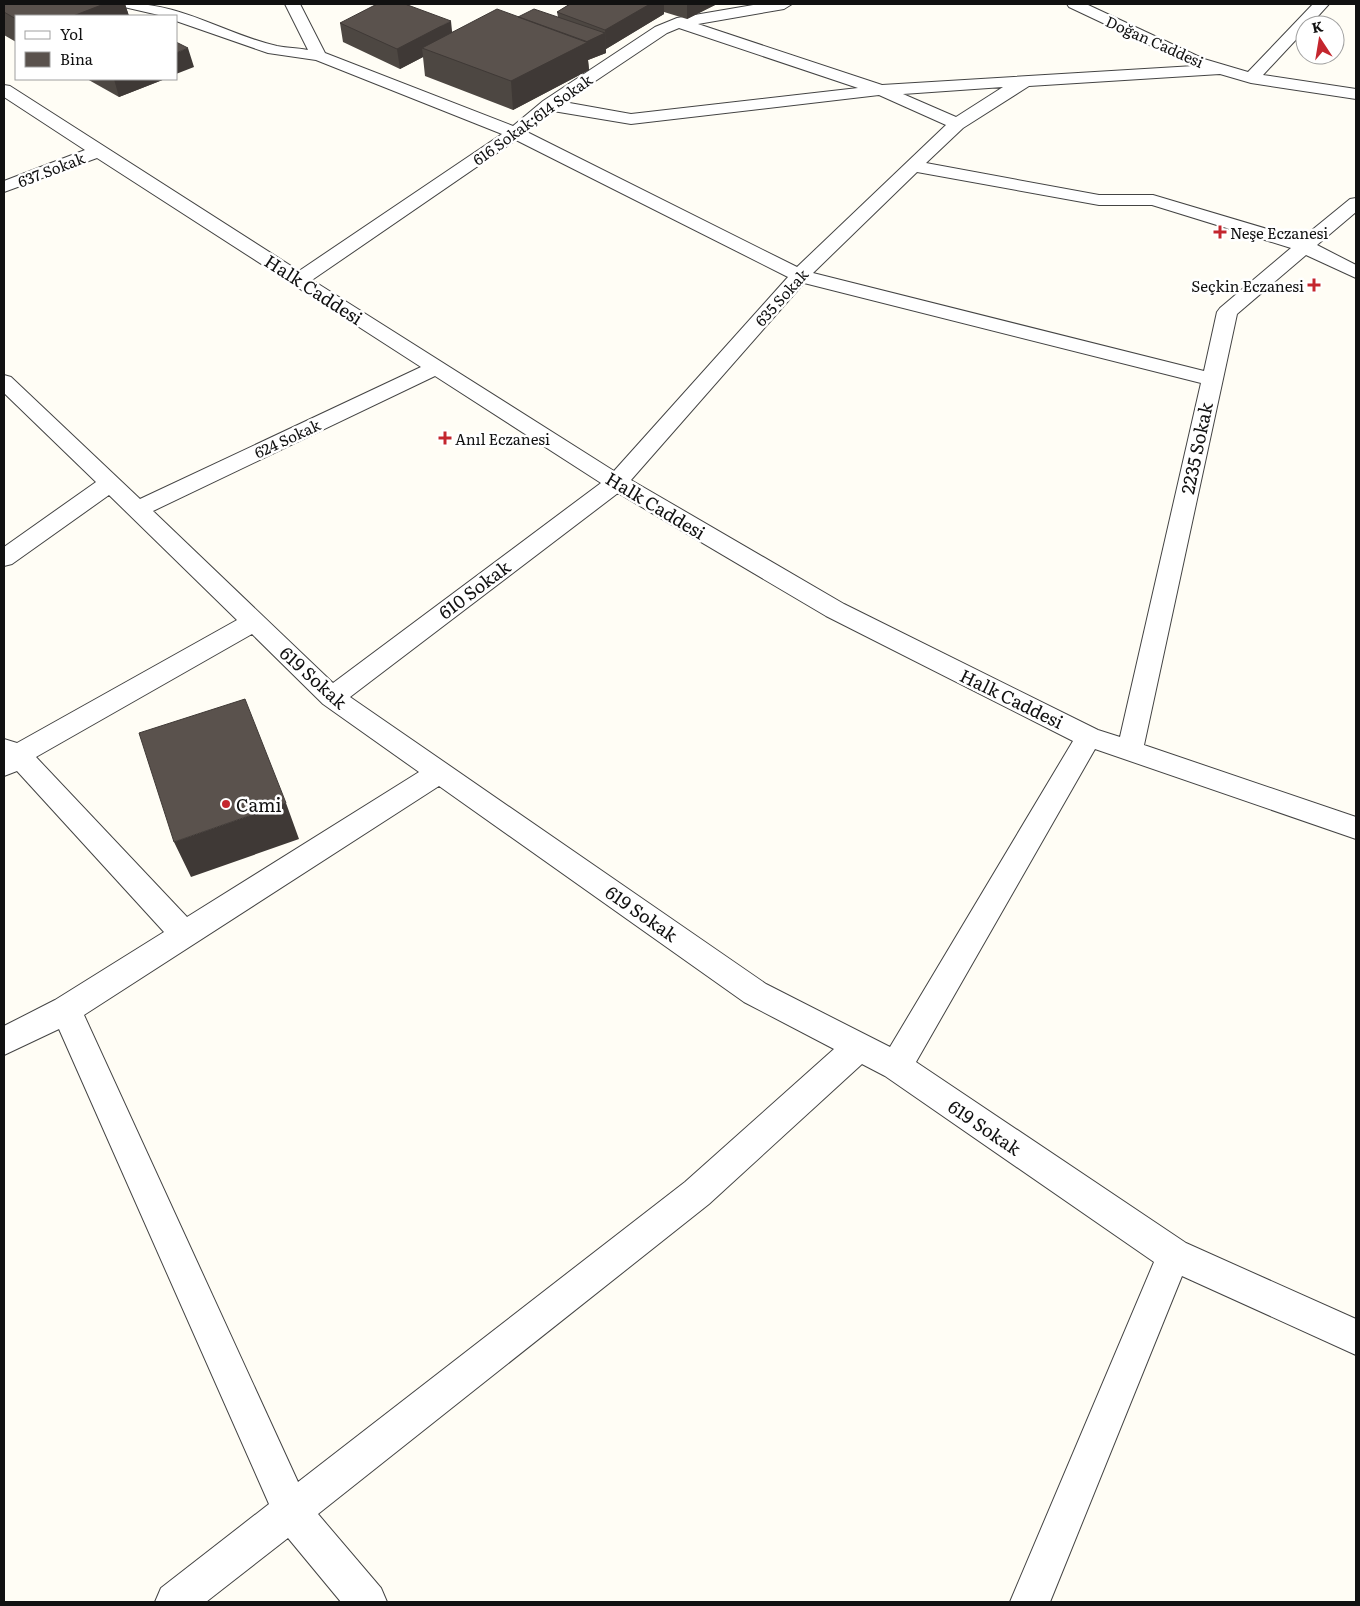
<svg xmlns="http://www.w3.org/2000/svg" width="1360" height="1606" font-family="Literata,serif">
<rect width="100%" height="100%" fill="#fffdf5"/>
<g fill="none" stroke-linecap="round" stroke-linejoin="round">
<g stroke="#444" stroke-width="2">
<path id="minor" d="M121,4C177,0 224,34 277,46C287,48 298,48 308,50L285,4H300L325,53L513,126L543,101L655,27L677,18L759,4H792L784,9L698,24L882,85L1194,66L1069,7L1067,4H1086L1204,59L1248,72L1313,4H1329L1310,25H1305V30L1263,75L1356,89V99L1251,83L1220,74L1029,86L963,128L926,163L1099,195H1153L1301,239L1350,199L1356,198V212L1317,245L1356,265V278L1306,255L1237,314L1144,745L1356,817V839L1095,749L916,1062L1186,1243L1356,1319V1355L1182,1276L1050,1602H1010L1154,1262L885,1076L862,1064L709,1204L318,1514L381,1588L387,1602H341L288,1538L206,1602H155L161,1588L269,1504L59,1029L4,1055V1026L55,1000L164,932L17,771L4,776V739L17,743L237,620L109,495L12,564L4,566V547L96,482L4,393V375L11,377L140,499L421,367L97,158L4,192V181L85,150L4,97V85L10,86L299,271L502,134L316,60L268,53L176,21V16H163L124,7ZM679,28L858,88L631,114L564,102L667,33ZM1003,87L956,117L903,94ZM879,95L946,125L797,267L527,132L553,111L631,124ZM516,140L788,277L614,471L312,280ZM917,172L1099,205H1152L1291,248L1220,308L1217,312L1204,371L813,273ZM804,283L1201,383L1120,737L1098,730L844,604L631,480ZM435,376L601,483L333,683L153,511ZM618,493L826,616L1073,741L890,1047L766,984L350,697ZM252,634L323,704L419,772L187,917L36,757ZM439,786L744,1002L834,1049L685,1182L298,1482L84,1015Z"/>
</g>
<use href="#minor" fill="#fff" fill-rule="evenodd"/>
</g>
<path fill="#4d4742" d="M4,4H125L129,16H16V42L4,35Z
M406,4L452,32L518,17H558L557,12L570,4H717L687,19L664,12V14L606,49V53L588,60L589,70L513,110L425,76L423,57L400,69L343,42L340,23Z
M87,79H165L119,97Z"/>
<path fill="#3f3936" d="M104,4H125L129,16H73Z
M650,4H664V14L606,49L605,30Z
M687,4H717L687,19Z
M451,21L453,41L422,48L423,57L400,69L397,49Z
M605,33L606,53L588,60L589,70L513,110L511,81L578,45Z
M188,48L194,67L176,74V53Z
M114,79H165L119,97Z
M286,803L299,839L191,877L174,842Z"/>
<path fill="#5a524d" stroke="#3f3936" d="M4,4H104L73,16H16V19L4,12Z
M377,4H405L451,21L397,49L340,23Z
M570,4H650L605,30L557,12Z
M497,9L588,42L511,81L422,48Z
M534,9L605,33L586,42L518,17Z
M176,42L188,48L176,53Z
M245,699L286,803L174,842L139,733Z"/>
<g fill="#c4262e" stroke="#fff" stroke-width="2">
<path d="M1217.5 224.5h5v5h5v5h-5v5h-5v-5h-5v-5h5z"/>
<path d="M1311.5 277.5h5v5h5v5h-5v5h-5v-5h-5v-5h5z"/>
<path d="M442.5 430.5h5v5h5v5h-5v5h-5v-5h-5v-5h5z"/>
<circle cx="226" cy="804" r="5"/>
</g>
<g text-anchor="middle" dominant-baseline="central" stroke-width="5" stroke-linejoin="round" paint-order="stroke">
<g font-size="15" fill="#111" stroke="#fff">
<text transform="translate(1155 41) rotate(24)">Doğan Caddesi</text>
<text transform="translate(532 119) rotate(-36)">616 Sokak;614 Sokak</text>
<text transform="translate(51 169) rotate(-21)">637 Sokak</text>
<text transform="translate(781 297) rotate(-48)">635 Sokak</text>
<text transform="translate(287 438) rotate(-25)">624 Sokak</text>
</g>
<g font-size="15" fill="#111" stroke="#fff" text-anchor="start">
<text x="1230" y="232">Neşe Eczanesi</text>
<text x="1304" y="285" text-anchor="end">Seçkin Eczanesi</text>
<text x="455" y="438">Anıl Eczanesi</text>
</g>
<g font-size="18" fill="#111" stroke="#fff">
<text transform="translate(314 289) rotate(33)">Halk Caddesi</text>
<text transform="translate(1196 448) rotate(-78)">2235 Sokak</text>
<text transform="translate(656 505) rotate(31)">Halk Caddesi</text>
<text transform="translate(474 589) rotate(-37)">610 Sokak</text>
<text transform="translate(314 677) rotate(42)">619 Sokak</text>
<text transform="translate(1012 698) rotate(26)">Halk Caddesi</text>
<text transform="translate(642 913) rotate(35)">619 Sokak</text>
<text transform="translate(985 1127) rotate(34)">619 Sokak</text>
</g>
<g font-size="18" fill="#111" stroke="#fff" text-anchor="start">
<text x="236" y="804">Cami</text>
</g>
</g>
<rect width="1360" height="1606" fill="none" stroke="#111111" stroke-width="10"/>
<rect x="15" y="15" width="162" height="65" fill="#ffffff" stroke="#a0a0a0"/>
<rect x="25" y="31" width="25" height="8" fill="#ffffff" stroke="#a0a0a0"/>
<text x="60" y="40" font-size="15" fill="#111111">Yol</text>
<rect x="25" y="52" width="25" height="15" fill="#5a524d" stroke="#a0a0a0"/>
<text x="60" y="65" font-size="15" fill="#111111">Bina</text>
<g transform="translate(1320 40) rotate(348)"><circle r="24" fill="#ffffff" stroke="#a0a0a0"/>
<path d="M0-4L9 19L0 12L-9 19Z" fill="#c4262e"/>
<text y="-8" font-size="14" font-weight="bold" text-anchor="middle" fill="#111111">K</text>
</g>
</svg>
